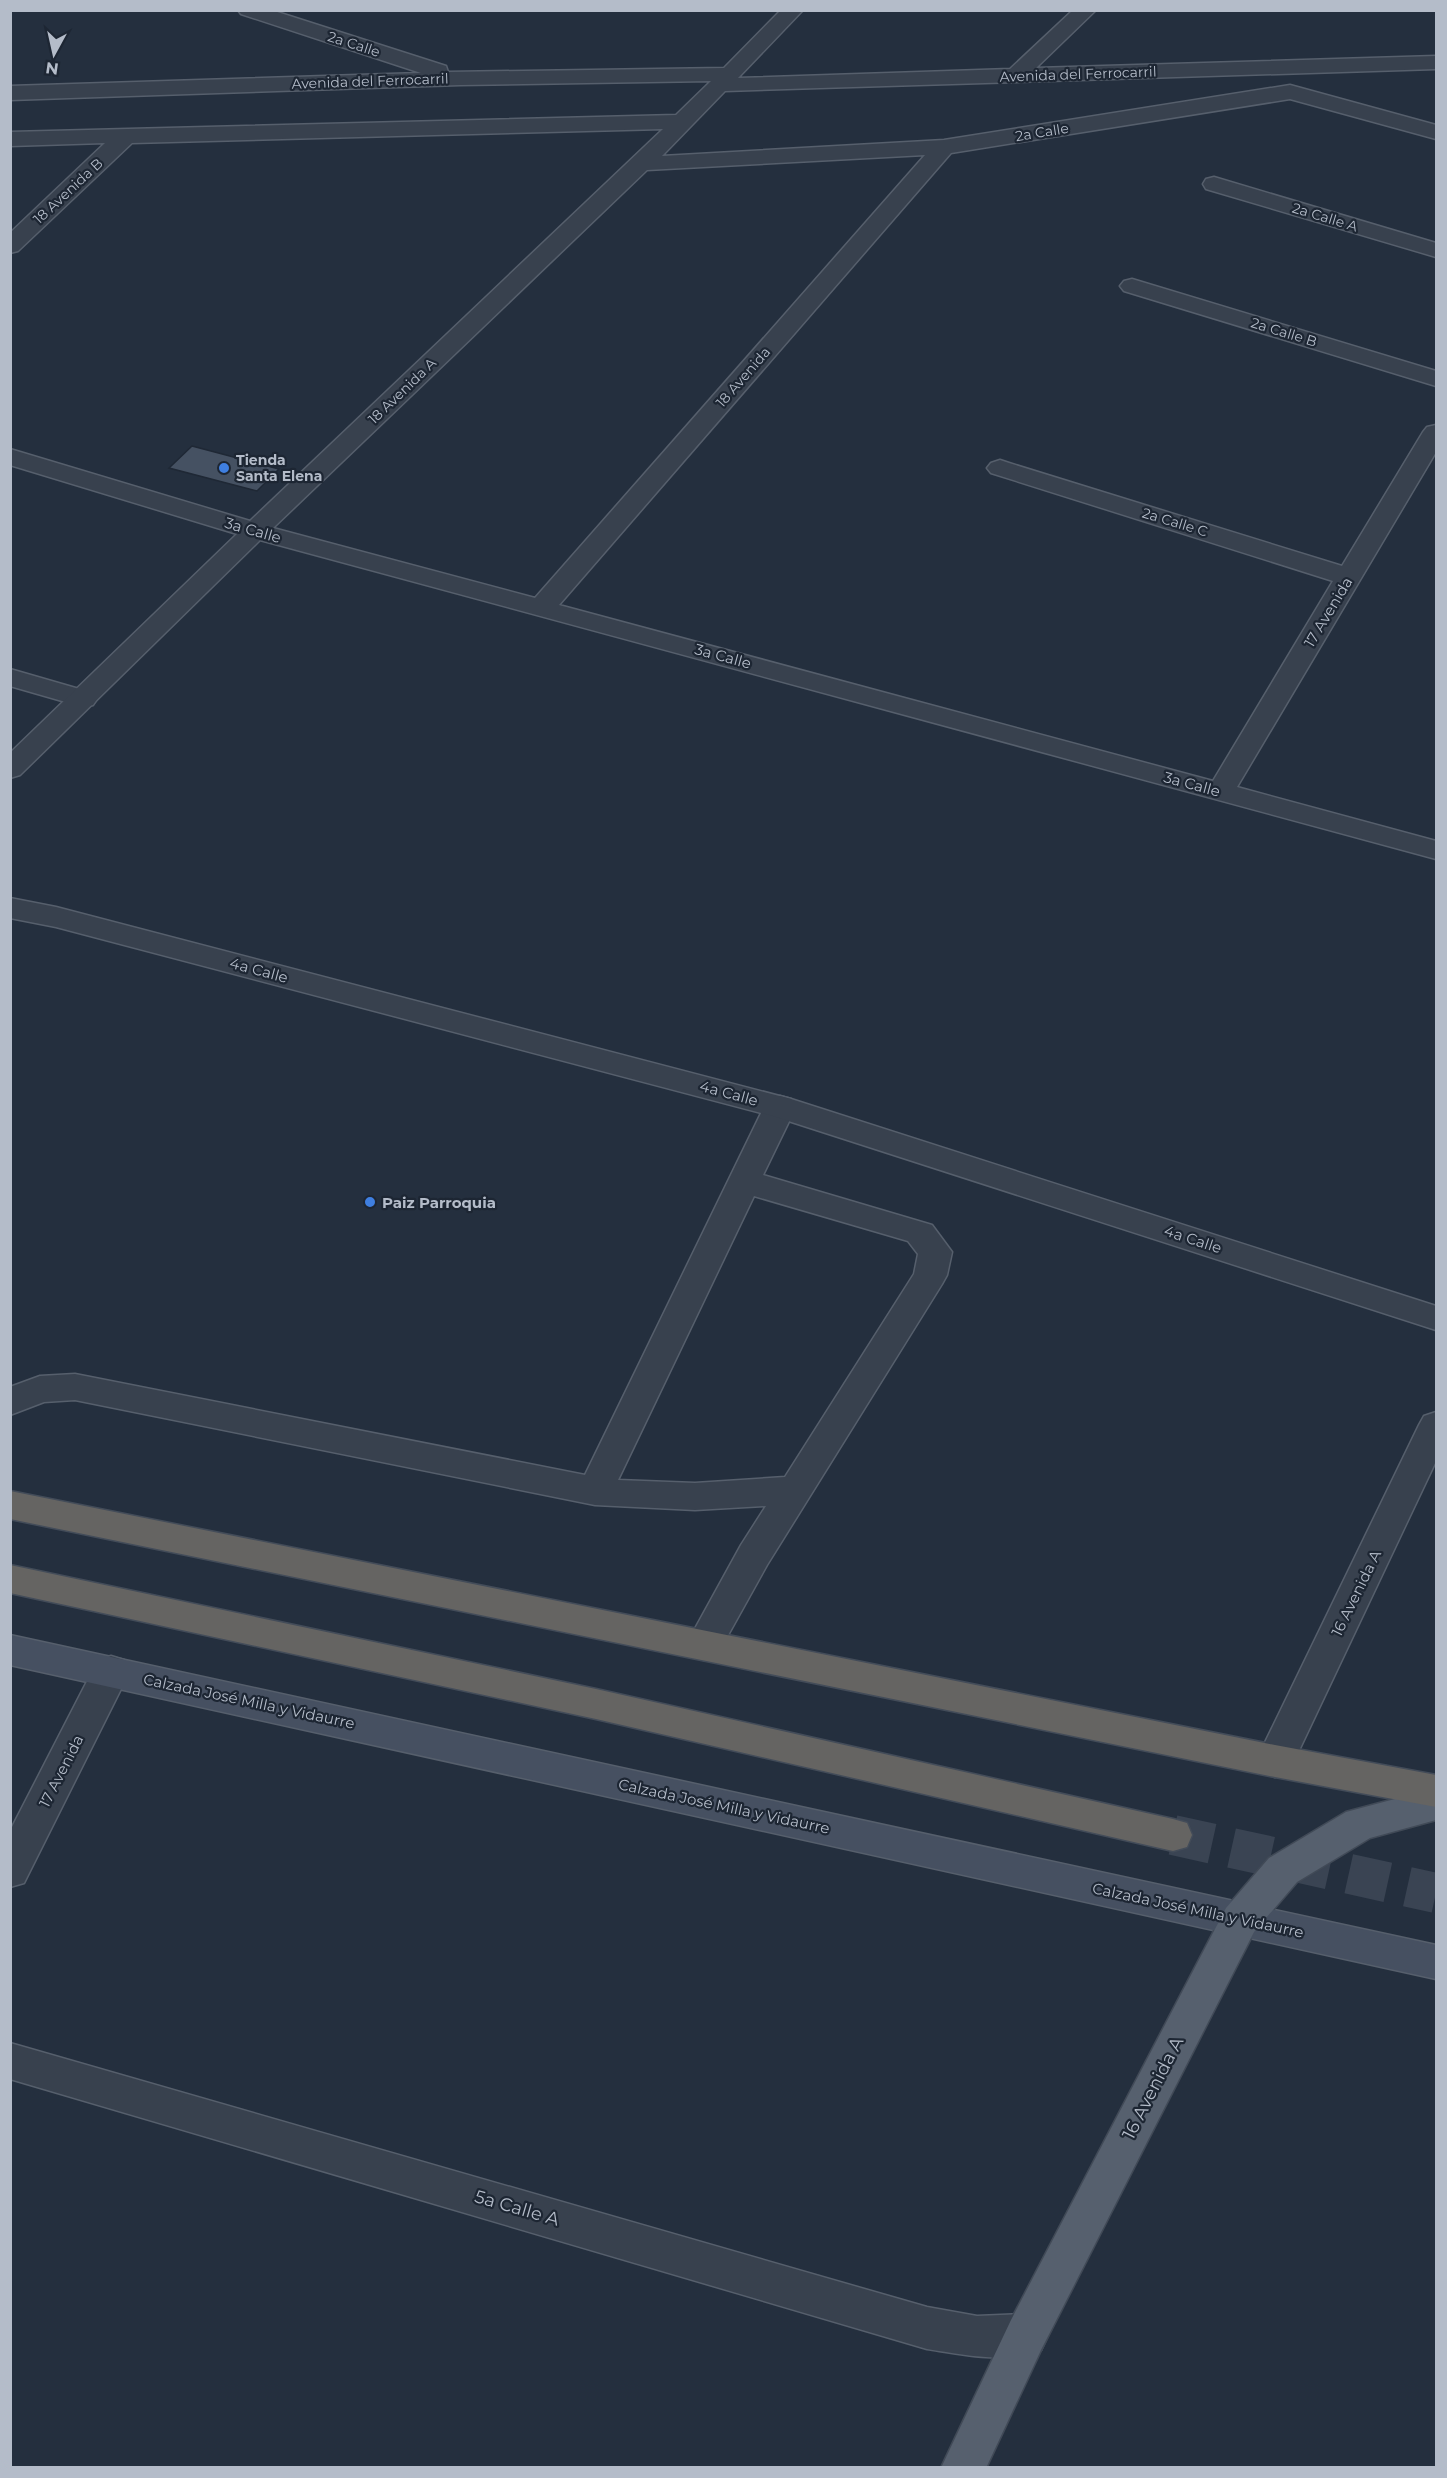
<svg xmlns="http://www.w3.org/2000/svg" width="1447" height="2478" font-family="Montserrat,sans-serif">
<rect width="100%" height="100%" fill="#242f3e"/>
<path fill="#455162" stroke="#1f2835" stroke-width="1.5" d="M192,446L279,469L257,491L169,468Z"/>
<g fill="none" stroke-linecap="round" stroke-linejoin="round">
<path stroke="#3a4453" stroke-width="40" stroke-dasharray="40 20" stroke-linecap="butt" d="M1173,1835L1436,1893"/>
<g stroke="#565f6c" stroke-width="3">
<path id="service" d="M10,669L93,693L97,699L93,705L83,707L10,686Z
M780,1096L791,1099L796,1107L763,1175L932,1225L952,1252L947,1275L942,1284L767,1565L717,1655L704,1660L691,1655L686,1645L741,1545L766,1506L695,1510L595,1505L75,1400L44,1402L10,1415V1387L40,1376L75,1374L585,1475L764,1107L769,1099ZM754,1196L908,1241L918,1254L914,1274L785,1477L695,1483L618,1480Z"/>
</g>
<g stroke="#565f6c" stroke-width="3">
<path id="minor" d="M238,10H271L446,66L448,72L724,68L781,10H803L738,78L1010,69L1073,10H1096L1036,68L1436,56V69L725,91L662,156L944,140L1290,85L1436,125V139L1290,99L951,153L559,605L1213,781L1333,581L991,473L987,468L991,463L1000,460L1009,463L1342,566L1423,432L1427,427L1436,425V452L1237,787L1436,841V859L260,540L20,775L10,778V753L237,534L10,465V449L250,521L663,129L132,143L18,251L10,253V233L105,143L10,146V132L676,115L711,81L460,85L10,100V86L421,73L241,14ZM925,155L535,598L273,528L647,170Z
M1214,177L1436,243V257L1206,189L1203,184L1206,179Z
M1132,279L1436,371V386L1124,291L1120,286L1124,281Z
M10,898L56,907L791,1099L1436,1306V1330L773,1116L56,927L10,918Z
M1436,1412V1461L1294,1761L1288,1772L1275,1777L1262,1772L1256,1761L1419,1425L1424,1416Z
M111,1656L124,1660L130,1671L24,1883L10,1887V1831L98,1660Z
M10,2043L927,2307L977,2316L1026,2314L1041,2320L1048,2335L1041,2350C1005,2364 965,2355 927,2349L10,2079Z"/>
</g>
<g stroke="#565f6c" stroke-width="3">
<path id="secondary" d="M10,1635L1436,1945V1979L10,1665Z"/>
</g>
<g stroke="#414a57" stroke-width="3">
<path id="primary" d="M1436,1788V1820L1370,1838L1297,1882L1254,1932L1041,2350L986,2468H941L1011,2320L1226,1908L1269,1858L1346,1812Z"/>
</g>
<g stroke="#434c59" stroke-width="3">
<path id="trunk" d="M10,1491L1275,1745L1436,1775V1807L1275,1777L10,1519Z
M10,1565L596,1689L1173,1819L1187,1823L1192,1835L1187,1847L1173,1851L596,1719L10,1593Z"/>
</g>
<use href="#service" fill="#38414e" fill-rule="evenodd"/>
<use href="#minor" fill="#38414e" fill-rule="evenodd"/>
<use href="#secondary" fill="#465061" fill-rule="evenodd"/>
<use href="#primary" fill="#56606e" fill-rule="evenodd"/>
<use href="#trunk" fill="#656462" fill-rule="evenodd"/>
</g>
<g fill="#3f7fe0" stroke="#1d2633" stroke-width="2">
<circle cx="224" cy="468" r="6"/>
<circle cx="370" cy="1202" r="6"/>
</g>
<g text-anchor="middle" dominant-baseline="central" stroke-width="4.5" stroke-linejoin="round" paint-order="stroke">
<g font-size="14" fill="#b4bcc9" stroke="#1d2633">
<text transform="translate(354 44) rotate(18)">2a Calle</text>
<text transform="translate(1078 74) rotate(-2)">Avenida del Ferrocarril</text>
<text transform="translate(370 81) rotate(-2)">Avenida del Ferrocarril</text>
<text transform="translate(1042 132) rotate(-9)">2a Calle</text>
<text transform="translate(68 191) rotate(-43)">18 Avenida B</text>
<text transform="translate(1325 217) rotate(17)">2a Calle A</text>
<text transform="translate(1284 332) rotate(17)">2a Calle B</text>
<text transform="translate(743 377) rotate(-49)">18 Avenida</text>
<text transform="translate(402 391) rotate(-44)">18 Avenida A</text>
<text transform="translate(1175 522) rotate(17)">2a Calle C</text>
</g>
<g font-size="14" font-weight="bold" fill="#b4bcc9" stroke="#1d2633" text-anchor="start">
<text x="236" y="460">Tienda<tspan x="236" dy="16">Santa Elena</tspan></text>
</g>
<g font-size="15" fill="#b4bcc9" stroke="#1d2633">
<text transform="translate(253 530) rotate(16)">3a Calle</text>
<text transform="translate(1328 612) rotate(-59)">17 Avenida</text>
<text transform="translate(723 656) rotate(15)">3a Calle</text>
<text transform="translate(1192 784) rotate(15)">3a Calle</text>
<text transform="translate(259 970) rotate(15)">4a Calle</text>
<text transform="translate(729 1093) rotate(15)">4a Calle</text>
<text transform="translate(1193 1239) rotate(18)">4a Calle</text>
<text transform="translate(1356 1593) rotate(-64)">16 Avenida A</text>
<text transform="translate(249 1701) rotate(12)">Calzada José Milla y Vidaurre</text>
<text transform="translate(61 1771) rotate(-63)">17 Avenida</text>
<text transform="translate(724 1806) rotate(12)">Calzada José Milla y Vidaurre</text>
<text transform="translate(1198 1910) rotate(12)">Calzada José Milla y Vidaurre</text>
</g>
<g font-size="15" font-weight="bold" fill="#b4bcc9" stroke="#1d2633" text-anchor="start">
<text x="382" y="1202">Paiz Parroquia</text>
</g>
<g font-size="18" fill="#b4bcc9" stroke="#1d2633">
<text transform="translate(1153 2088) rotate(-63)">16 Avenida A</text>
<text transform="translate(517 2208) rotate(16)">5a Calle A</text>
</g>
</g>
<rect width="1447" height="2478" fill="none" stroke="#b4bcc9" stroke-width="24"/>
<g transform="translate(54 54) rotate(188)" stroke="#1d2633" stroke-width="4.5" paint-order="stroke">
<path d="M0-4.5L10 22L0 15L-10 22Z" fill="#b4bcc9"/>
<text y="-9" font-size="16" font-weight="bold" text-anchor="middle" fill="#b4bcc9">N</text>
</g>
</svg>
